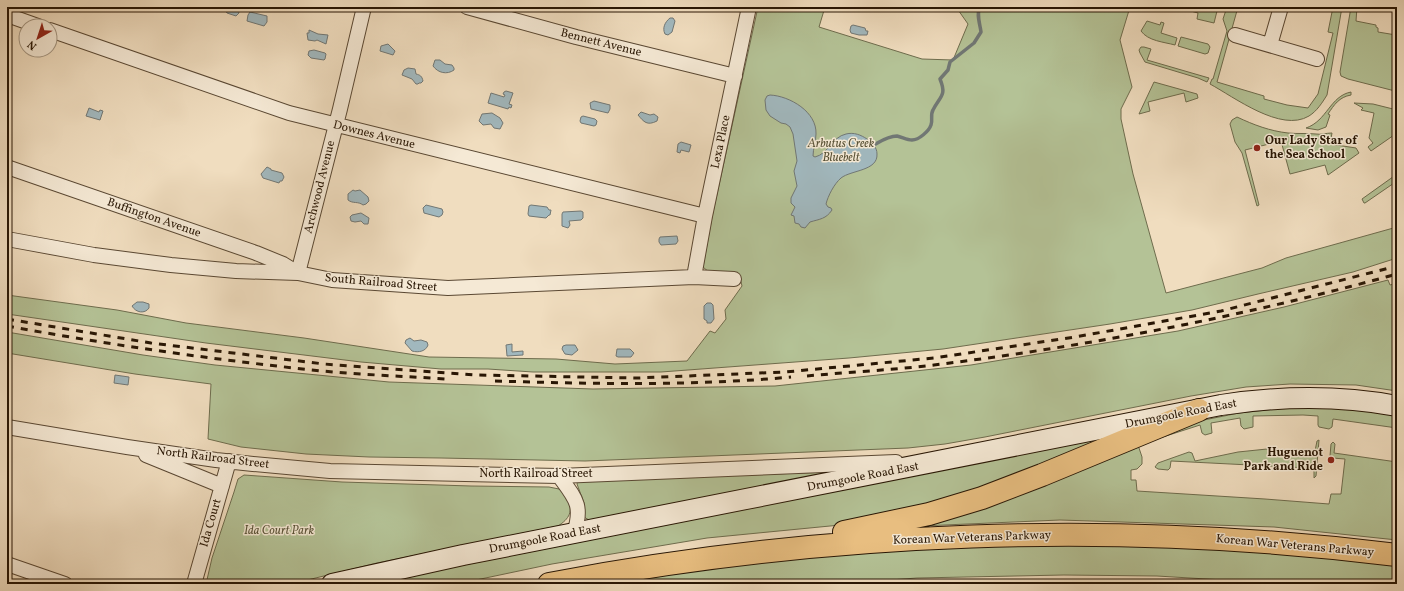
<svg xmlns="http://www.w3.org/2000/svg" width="1404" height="591" font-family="Vollkorn,serif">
<rect width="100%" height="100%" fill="#f0ddbf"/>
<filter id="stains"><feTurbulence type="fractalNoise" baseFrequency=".005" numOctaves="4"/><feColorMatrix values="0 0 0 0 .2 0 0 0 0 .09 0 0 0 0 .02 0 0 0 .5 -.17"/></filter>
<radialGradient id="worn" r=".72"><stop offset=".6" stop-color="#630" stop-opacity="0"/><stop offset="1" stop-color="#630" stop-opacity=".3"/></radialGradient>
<path fill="#b4c296" stroke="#6e6c4d" d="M758,7H825L819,27L922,59L953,60L968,24L956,7H1130L1120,40L1132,87L1121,109V119L1133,174L1166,293L1262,268L1286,258L1397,227V258L1353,272L1258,294L1192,310L1110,324L943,349L849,358L661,372H533L488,369H441L361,362L206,343L7,314V295L117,310L186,323L304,338L429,357L556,359L615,364L687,361L710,331L715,333L726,319L725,310L742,286L739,274L710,273L703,267L712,217Z
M1176,7H1218L1214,23L1197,19L1198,13Z
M1227,7H1238L1217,82L1264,96V99L1287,105L1308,108L1318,94L1333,33L1328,32L1333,7H1342L1327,95C1322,103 1317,111 1309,116C1281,133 1234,97 1210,84L1212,79H1213L1227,31L1223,19Z
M1351,7H1357L1356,21L1376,25V27L1378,28V32L1396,35L1397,29V90L1395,91L1348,79L1341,76L1340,72Z
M1147,21L1160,25L1161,22L1164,23L1161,33L1177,38L1175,45C1164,42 1148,41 1141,31Z
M1181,37L1208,44L1210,47L1208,53L1205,54L1178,46Z
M1141,47H1144L1151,49L1147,60L1209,78L1207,82L1198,78L1145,62L1140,53L1139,50Z
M1154,82L1197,94L1198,98L1186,102L1184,93L1148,102L1150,111L1139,114Z
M1351,92V95C1339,97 1334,105 1328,114L1330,115L1326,127L1318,130L1306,128C1327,121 1330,96 1351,92Z
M1354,103L1373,104L1397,110V133L1371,151L1368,147L1373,143L1369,138L1374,113L1361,110L1363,108Z
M1237,117C1254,125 1270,131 1288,133C1298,134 1306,133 1316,134C1321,135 1326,133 1332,133L1330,144L1356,148L1359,153L1328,175L1325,165L1290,174L1281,141L1245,150L1259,205L1257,206L1242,153L1235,142L1230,124L1232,120Z
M1397,174V181L1365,203H1364L1362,199Z
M1388,280L1390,285L1397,283V391L1356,385L1290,384L1246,387L1191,396L985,437L945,444L908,448L585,461L441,458L369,457L306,454L241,447L208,439L211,384L135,374L7,353V332L143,355L215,365L389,382L593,389L775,386L971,365L1178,331L1284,307Z
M1295,407C1329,408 1364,408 1397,416V428L1333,419L1332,427L1329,429L1319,427L1318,425V416L1303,415L1253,416V427L1244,429L1241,426L1240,418L1211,423L1212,433L1205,435L1202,433L1200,425L1138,445L1142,457V464L1137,469L1131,470V480H1136L1137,491L1265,499L1329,504L1331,494H1341L1345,459L1332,458L1330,456L1331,444L1333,442L1335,444L1334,453L1397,462V540L1274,527L1060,520L921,526L1194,422L1239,413Z
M1110,436L1015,480L871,522L707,538L552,564L457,584H369Z
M1319,440L1316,476L1314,478V468H1309L1171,461L1170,468L1168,470L1158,469L1155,467L1158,463L1189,452L1192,453L1195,461L1238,452L1267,449L1315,451L1317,441Z
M829,472L827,474L589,520L584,517V503L577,484L578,481Z
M244,475L342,482L471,486L549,487C552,488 556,488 559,489C563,491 565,495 567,499C574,511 569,519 558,526L377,563L291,584H206L212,558L234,492L238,479Z
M1171,544L1397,563V584H1289L1157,576L1064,575L917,578L836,584H593L675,570L896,547Z"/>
<path fill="#a1b8be" stroke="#717774" d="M225,7L238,8L239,13L236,16L227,13L225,10Z
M250,12L267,16V22L264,26L247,21L248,15Z
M670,18H673L675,21L672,32L668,35L665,34C662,28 665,22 670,18Z
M853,25L865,28L866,31H868L867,35H859L851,33L850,30L851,26Z
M309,30L318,34L328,35L326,44L317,40L315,41L308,40L307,33H309Z
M388,44L395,51L393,55L380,51L381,46Z
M314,50L325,53L326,54L325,59L324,60L311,58L308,55L309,51Z
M435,60H440L445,64L452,65L454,68V70C447,75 438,73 433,66Z
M408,68L415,69L416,74C420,75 422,76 423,81L421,83H419L418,84H416L412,79L402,75L404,70Z
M506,91L513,93L509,104L512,105L511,108L509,107L508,109L488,103L491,93L504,97L505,95L503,94L504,92Z
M770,95C790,96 817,112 816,134C816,141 813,149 813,156L815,157C828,154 832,137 846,134C854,132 861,135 867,139C872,143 877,147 877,154C878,171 851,170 841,178C834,184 828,196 826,204L828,207L831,208L832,210C826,219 820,219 810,222L805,228L801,227L799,224L795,223L794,216L791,215L795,207L791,203V198L797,186L794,171L797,161L793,134L790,127L786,124L781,123L770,116L766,110L765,100L767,96Z
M594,101L610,105V109L608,113L591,109L590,103Z
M89,108L99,112L100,110L103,111L100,120L86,116Z
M641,112L650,115L654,114L658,117L657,121C647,126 644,122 638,115Z
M492,113L500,118L503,123L500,129L494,128L491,124L483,125L479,121L482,114Z
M583,116L595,119L597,121L596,125L594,126L581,123L580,121L581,117Z
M681,142L691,145L689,152L681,150L680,153L677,152L678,144Z
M267,167L271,169V170L282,173L284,177L282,181H280L279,183L263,178L261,174Z
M353,190L355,191L360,190L368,197L369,201L366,204L363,205C358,201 353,204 348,200V194Z
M426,205L442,209L443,212L442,215L439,217L424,213L423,208Z
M531,205L547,207L549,210H551L550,215H549L546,218L529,216L528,214L529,206Z
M581,211L583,212V218L581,220L569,221L570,225L568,228L562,226V214L563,212Z
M361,213L369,218L368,224H364L361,221L355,222L351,221L350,217L352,215Z
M677,236L678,241L676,244L661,245L659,242V239L660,237Z
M137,302H143L149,304V308C145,314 136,313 132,306Z
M707,303H711L713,305L714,319L711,323H707V321L704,319V306Z
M410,338L414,341L421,340L427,342L428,345C426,351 419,353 412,351L405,343L406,340Z
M512,344V352L523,351V355L507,356L506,345Z
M566,345H575L578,350L572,355L565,354L562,349L563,346Z
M617,349H630L634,353L631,357H618L616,356Z
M115,375L129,377L128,385L114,383Z"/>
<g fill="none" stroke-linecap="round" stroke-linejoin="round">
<path stroke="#717774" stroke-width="3.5" d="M874,145C881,141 888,136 897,136C902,137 907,140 912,140C919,140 929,131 931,125C933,120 930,115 933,110C940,96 947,96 940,79L948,70L950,62L974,43L981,32C980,24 976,14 980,7"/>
<g stroke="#5a4833" stroke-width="16">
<path id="minor" d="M467,7L576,37L735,76
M7,15L38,26
M50,30L289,113L705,216
M1235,35L1317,59
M1270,45L1281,7
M7,167L256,253L283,264L296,272
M7,239L94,255L171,265L236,271L298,273L332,280L448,288L694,277L734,279
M298,273L340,109L364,7
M694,277L705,216L749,7
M7,427L127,447L216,460L253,464L330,471L559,476L896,462
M146,455L222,486
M559,476C576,499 583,505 574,534
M7,564L65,584
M194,584L229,461"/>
</g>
<g stroke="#281604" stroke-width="22">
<path id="secondary" d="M332,584L463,555L1221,405C1280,396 1338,395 1397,406"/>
</g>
<g stroke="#281604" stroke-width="24">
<path id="motorway" d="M844,532L929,514L982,498L1042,475L1199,410
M549,584C828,531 1115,520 1397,555"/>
</g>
<use href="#minor" stroke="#f5e9d5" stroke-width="14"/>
<use href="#secondary" stroke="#f5e9d5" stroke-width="20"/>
<use href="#motorway" stroke="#e8be80" stroke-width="22"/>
<path stroke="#281604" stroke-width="3" stroke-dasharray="7 7" stroke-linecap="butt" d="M7,319L151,343L324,364L475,375L638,378L785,372L934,358L1075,337L1221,311L1397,266
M7,326C111,345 216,360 322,371C363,375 404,376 445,379
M807,376C849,372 892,370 934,365C1090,346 1245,316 1397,274
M495,381C594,384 693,386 791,377"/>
</g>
<g fill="#8f2418" stroke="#f5e9d5" stroke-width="1.5">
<circle cx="1257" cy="148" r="4"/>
<circle cx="1331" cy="460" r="4"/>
</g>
<g text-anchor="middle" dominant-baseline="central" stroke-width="3" stroke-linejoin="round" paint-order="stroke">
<g font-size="12" fill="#281604" stroke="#f5e9d5">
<text transform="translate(601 43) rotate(14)">Bennett Avenue</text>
<text transform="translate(374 135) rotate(14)">Downes Avenue</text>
<text transform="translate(721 142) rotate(-78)">Lexa Place</text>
<text transform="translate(320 187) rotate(-76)">Archwood Avenue</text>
<text transform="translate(154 218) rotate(19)">Buffington Avenue</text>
<text transform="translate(381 283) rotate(5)">South Railroad Street</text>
<text transform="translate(1181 414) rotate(-11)">Drumgoole Road East</text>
<text transform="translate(213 458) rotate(7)">North Railroad Street</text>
<text x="536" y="474">North Railroad Street</text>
<text transform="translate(863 477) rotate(-11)">Drumgoole Road East</text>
<text transform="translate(211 523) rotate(-74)">Ida Court</text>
<text transform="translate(972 538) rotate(-2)">Korean War Veterans Parkway</text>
<text transform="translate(545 539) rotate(-11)">Drumgoole Road East</text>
<text transform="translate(1295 546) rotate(5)">Korean War Veterans Parkway</text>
</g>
<g font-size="12" font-weight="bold" fill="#281604" stroke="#f5e9d5" text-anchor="start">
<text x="1265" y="141">Our Lady Star of<tspan x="1265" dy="14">the Sea School</tspan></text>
<text x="1323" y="453" text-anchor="end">Huguenot<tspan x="1323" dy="14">Park and Ride</tspan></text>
</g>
<g font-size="12" font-style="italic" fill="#595237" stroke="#f5e9d5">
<text x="841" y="144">Arbutus Creek<tspan x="841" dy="14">Bluebelt</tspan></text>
<text x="279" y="531">Ida Court Park</text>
</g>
</g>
<rect width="1404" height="591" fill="none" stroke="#f0ddbf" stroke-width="24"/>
<rect x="8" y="8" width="1388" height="575" fill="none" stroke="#281604" stroke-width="2"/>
<rect x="12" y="12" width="1380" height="567" fill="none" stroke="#281604"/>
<g transform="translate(38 38) rotate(219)"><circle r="19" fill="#f5e9d5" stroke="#a39581"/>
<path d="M0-3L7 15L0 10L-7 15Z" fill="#8f2418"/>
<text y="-6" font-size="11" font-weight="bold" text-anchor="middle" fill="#281604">N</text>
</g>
<rect width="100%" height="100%" filter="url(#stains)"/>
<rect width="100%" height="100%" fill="url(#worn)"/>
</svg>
